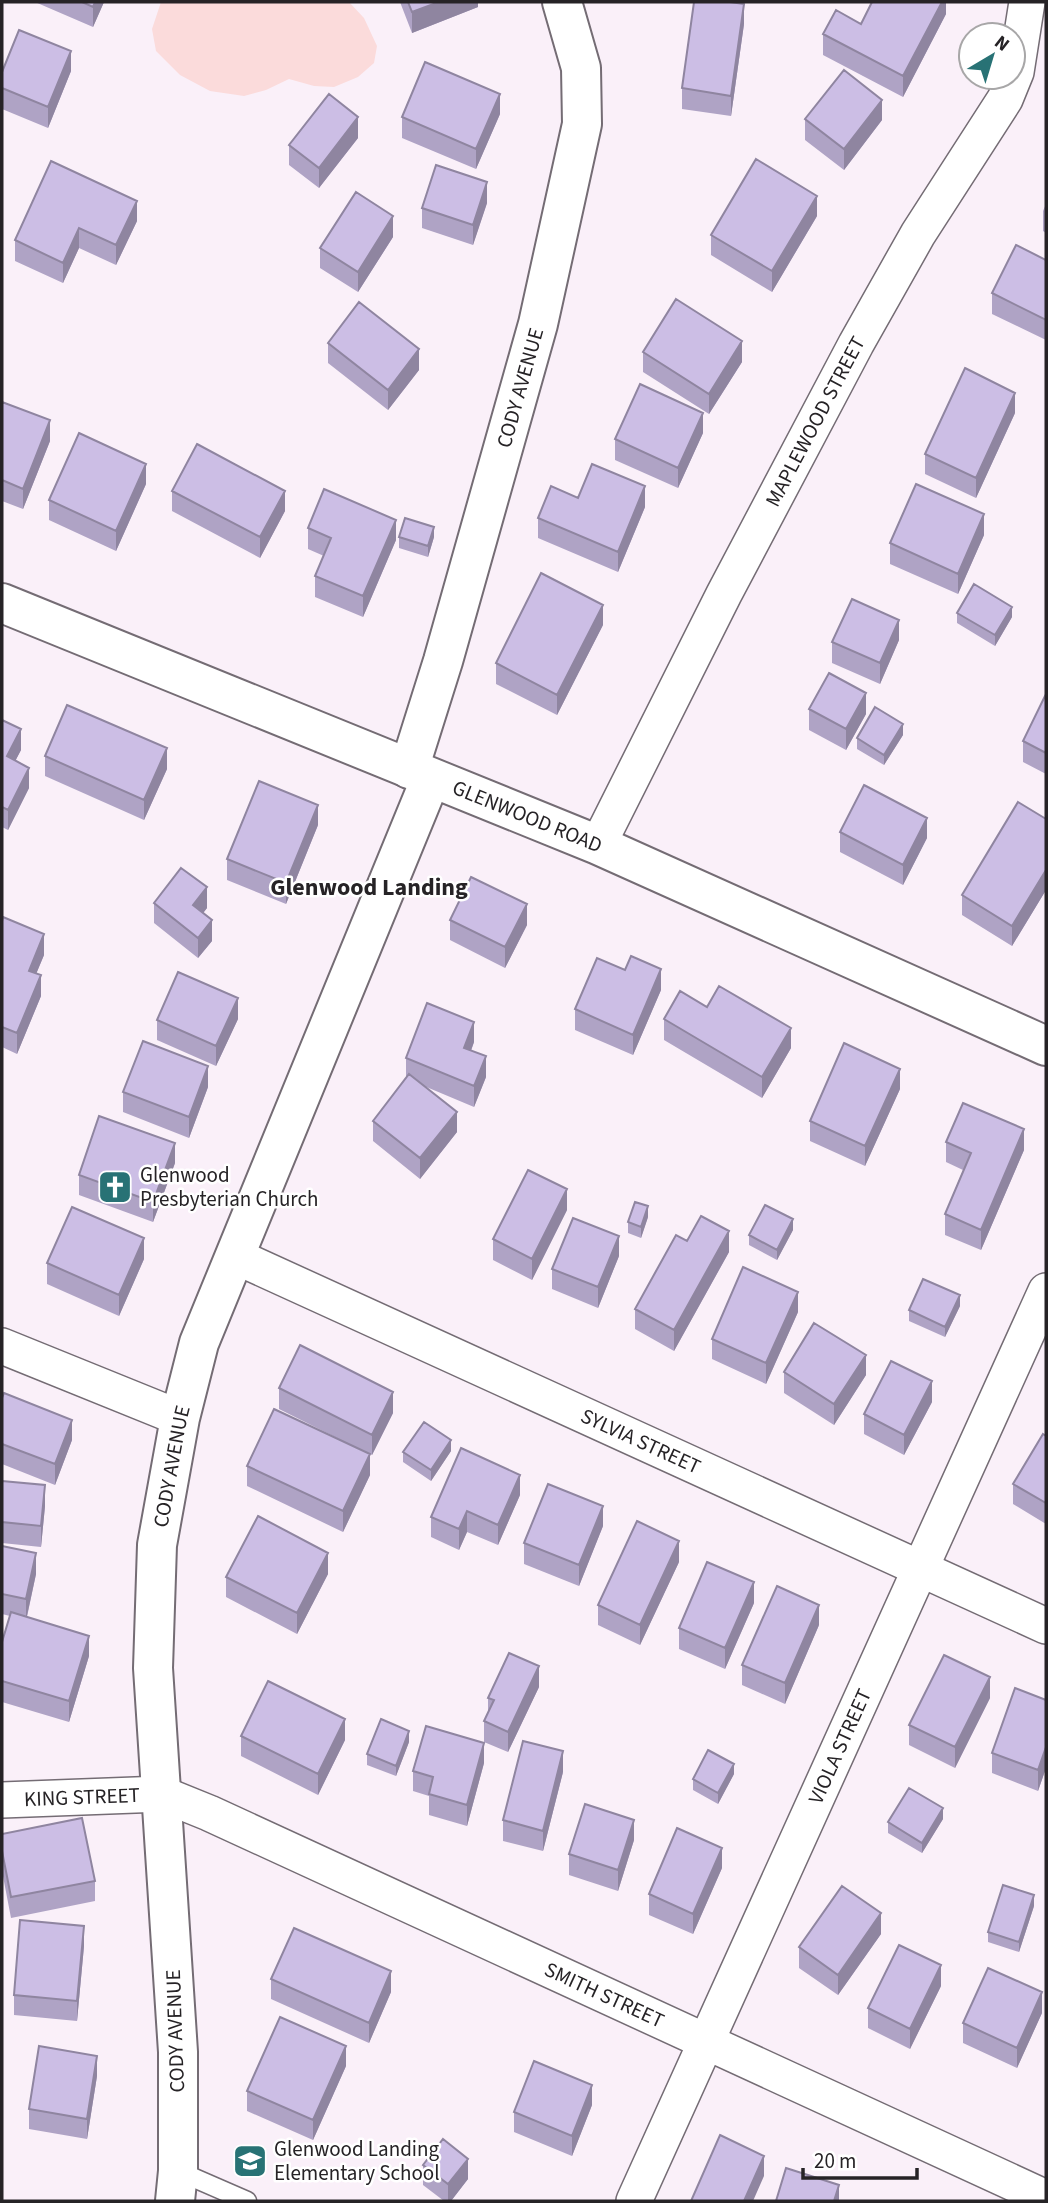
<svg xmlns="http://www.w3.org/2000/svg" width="1048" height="2203" font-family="'Source Sans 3',sans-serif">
<rect width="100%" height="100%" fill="#faf0f9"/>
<path fill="#fbdbdb" d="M161,2H349L364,18L377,46L374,63L358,77L334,87L314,86L289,79L266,90L244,96L210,91L180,75L156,51L152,29Z"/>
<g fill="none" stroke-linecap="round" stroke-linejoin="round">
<g stroke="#746c74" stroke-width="21">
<path id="service" d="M178,2171L247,2201"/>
</g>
<g stroke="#746c74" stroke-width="38">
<g id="minor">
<path id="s1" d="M598,845L724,594L856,344L918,234L1005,99L1016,72L1027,2"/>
<path id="s2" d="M235,1256L1046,1626"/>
<path d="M2,1346L180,1418"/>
<path id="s3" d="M2,1800L162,1794L209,1813L1046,2198"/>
<path id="s4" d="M634,2201L1046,1291"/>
</g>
</g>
<g stroke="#746c74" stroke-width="42">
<g id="tertiary">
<path id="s5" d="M409,769L443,661L538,324L582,124L581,68L562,2"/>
<path id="s6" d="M175,2201L178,2171V2052L153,1668L157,1545L180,1418L199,1343L431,778"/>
</g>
</g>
<g stroke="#746c74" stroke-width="42">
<g id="secondary">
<path id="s7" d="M2,603L598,845L1046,1046"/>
</g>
</g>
<use href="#service" stroke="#fff" stroke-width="18"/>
<use href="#minor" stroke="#fff" stroke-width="35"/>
<use href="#tertiary" stroke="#fff" stroke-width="38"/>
<use href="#secondary" stroke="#fff" stroke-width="38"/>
</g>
<path fill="#afa3c5" d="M35,2H104L93,27Z
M400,2H478V7L412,33Z
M946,2V14L903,97L823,55V34Z
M744,24L731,116L682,109V88Z
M71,71L48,128L2,109V72Z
M500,114L476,169L402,138V117Z
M805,119L882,120L844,170L805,140Z
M358,138L319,188L289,165V145Z
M51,161L137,221L116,265L79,248L63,283L15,261V240Z
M487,203L473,245L422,228V208Z
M1046,204V233L1043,231V211Z
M817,216L772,292L711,255V235Z
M393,237L358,292L320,268V248Z
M1046,260V340L992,314V293Z
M328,343L419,370L388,410L328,363Z
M643,352L742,362L709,414L643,372Z
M2,402L50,441L23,509L2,501Z
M1015,413L976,498L925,474V454Z
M703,433L678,488L615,460V439Z
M146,484L116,551L49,520V500Z
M172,491L285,511L260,558L172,511Z
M578,498L645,507L618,572L538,538V518Z
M308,528L396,540L363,617L315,597V576L324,556L308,549Z
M984,535L958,594L890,564V543Z
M399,537H434L428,557L399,548Z
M957,613L1012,617L995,646L957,623Z
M603,625L557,715L496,684V663Z
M899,640L880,684L832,663V642Z
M1046,697V774L1023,762V741Z
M809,709L866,714L846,750L809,730Z
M2,720L21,750L15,761L29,788L8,830L2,827Z
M903,735L884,765L857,749V738Z
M45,756L167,769L144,820L45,776Z
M1046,819V890L1012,946L962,915V895Z
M318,825L286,904L227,880V859Z
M840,832L927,838L903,885L840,852Z
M154,903L207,908L203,913L212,941L198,958L154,923Z
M450,920L527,925L505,968L450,940Z
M2,921L44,955L36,974L41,996L17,1054L2,1047Z
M661,990L633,1055L575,1030V1009Z
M707,1007L791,1048L762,1098L664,1040V1019Z
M238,1019L216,1066L157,1040V1020Z
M474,1042L471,1051L486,1077L474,1107L424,1086L457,1132L420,1179L373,1141V1121L406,1078V1058Z
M208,1087L189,1138L123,1112V1092Z
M900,1089L865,1166L810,1141V1121Z
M946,1142L1024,1150L981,1250L945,1235V1214L963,1170L946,1162Z
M175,1163L153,1222L79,1195V1175Z
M567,1210L532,1280L493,1260V1239Z
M648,1217L641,1238L628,1233V1222Z
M793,1230L777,1260L749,1245V1235Z
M687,1241L729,1252L674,1351L635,1329V1309Z
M619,1256L598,1308L552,1289V1269Z
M144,1259L119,1316L47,1284V1263Z
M960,1306L945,1337L909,1321V1310Z
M798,1312L766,1384L712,1359V1339Z
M784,1372L866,1375L834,1425L784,1393Z
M279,1388L393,1413L372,1455L370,1454V1475L343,1532L247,1486V1466L367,1453L279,1409Z
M2,1398L72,1440L55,1485L2,1464Z
M932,1402L904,1455L864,1434V1414Z
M1046,1436V1524L1013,1504V1484Z
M451,1451L431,1481L403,1462V1452Z
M2,1481L45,1506L41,1547L2,1543Z
M520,1495L498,1545L467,1532L459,1550L431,1537V1517Z
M603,1526L579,1586L524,1564V1543Z
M2,1546L36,1574L27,1617L89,1656L69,1722L2,1702V1642L10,1616L2,1614Z
M679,1562L640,1645L598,1625V1605Z
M328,1574L297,1634L226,1597V1577Z
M754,1603L725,1669L679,1649V1628Z
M819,1625L785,1704L742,1685V1665Z
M539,1687L508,1752L484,1742V1721L488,1713V1698Z
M990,1698L955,1768L909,1745V1725Z
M1046,1700V1768L1038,1791L992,1773V1753Z
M241,1736L345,1740L318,1795L241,1756Z
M409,1742L396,1776L367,1765V1754Z
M484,1763L467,1826L429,1815V1796L413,1791V1771Z
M563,1772L543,1851L503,1841V1820Z
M734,1774L718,1804L693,1790V1779Z
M943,1819L922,1853L888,1833V1822Z
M2,1834L95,1881V1901L11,1918L2,1871Z
M634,1840L618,1891L569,1875V1854Z
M722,1868L693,1934L649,1915V1894Z
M1034,1906L1019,1952L988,1942V1932Z
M881,1934L838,1995L799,1968V1947Z
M84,1946L77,2021L14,2015V1995Z
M271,1979L391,1992L369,2043L271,1999Z
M941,1986L910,2049L868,2028V2008Z
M1042,2013L1017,2068L963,2043V2023Z
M346,2066L313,2140L247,2111V2091Z
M97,2076L87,2139L29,2129V2109Z
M592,2105L572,2156L514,2132V2112Z
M423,2165L468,2179L451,2201H444L423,2185Z"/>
<path fill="#8f85a0" d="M95,2H104L93,27V7Z
M439,2H478V7L412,33V12Z
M942,2H946V14L903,97V76Z
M744,4V24L731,116V96Z
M71,51V71L48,128V107Z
M500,94V114L476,169V149Z
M882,100V120L844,170V149Z
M358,117V138L319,188V168Z
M487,182V203L473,245V225Z
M817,196V216L772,292V271Z
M137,201V221L116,265V245Z
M393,216V237L358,292V272Z
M79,228V248L63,283V263Z
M742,341V362L709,414V394Z
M419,349V370L388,410V390Z
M1015,393V413L976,498V478Z
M703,413V433L678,488V468Z
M50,420V441L23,509V489Z
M146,464V484L116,551V531Z
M645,486V507L618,572V552Z
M285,491V511L260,558V537Z
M984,514V535L958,594V574Z
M396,520V540L363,617V596Z
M434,527V537L428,557V546Z
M603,605V625L557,715V695Z
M1012,607V617L995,646V635Z
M899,620V640L880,684V663Z
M866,693V714L846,750V729Z
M903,724V735L884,765V755Z
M21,729V750L7,777V756Z
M167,748V769L144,820V800Z
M29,768V788L8,830V810Z
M318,805V825L286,904V883Z
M927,818V838L903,885V865Z
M1046,870V890L1012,946V926Z
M207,887V908L193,926V905Z
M527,904V925L505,968V947Z
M212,920V941L198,958V938Z
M44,934V955L29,991V971Z
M661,969V990L633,1055V1035Z
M41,975V996L17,1054V1033Z
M238,998V1019L216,1066V1046Z
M474,1022V1042L464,1069V1048Z
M791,1028V1048L762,1098V1077Z
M486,1056V1077L474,1107V1086Z
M208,1066V1087L189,1138V1117Z
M900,1069V1089L865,1166V1146Z
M457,1112V1132L420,1179V1158Z
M1024,1129V1150L981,1250V1230Z
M175,1143V1163L153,1222V1202Z
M567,1189V1210L532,1280V1259Z
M648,1206V1217L641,1238V1227Z
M793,1219V1230L777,1260V1250Z
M729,1231V1252L674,1351V1330Z
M619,1236V1256L598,1308V1287Z
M144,1238V1259L119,1316V1295Z
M798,1292V1312L766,1384V1363Z
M960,1295V1306L945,1337V1327Z
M866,1355V1375L834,1425V1404Z
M932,1381V1402L904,1455V1435Z
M393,1392V1413L372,1455V1435Z
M72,1420V1440L55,1485V1464Z
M451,1440V1451L431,1481V1470Z
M370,1454V1475L343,1532V1511Z
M520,1475V1495L498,1545V1525Z
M45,1485V1506L41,1547V1526Z
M603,1506V1526L579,1586V1565Z
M467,1511V1532L459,1550V1529Z
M679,1541V1562L640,1645V1625Z
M36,1553V1574L26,1620V1599Z
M328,1553V1574L297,1634V1613Z
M754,1582V1603L725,1669V1648Z
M819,1605V1625L785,1704V1683Z
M89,1636V1656L69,1722V1701Z
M539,1666V1687L508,1752V1732Z
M990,1677V1698L955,1768V1747Z
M345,1719V1740L318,1795V1774Z
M409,1731V1742L396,1776V1766Z
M484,1743V1763L467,1826V1805Z
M1046,1747V1768L1038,1791V1770Z
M563,1751V1772L543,1851V1831Z
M734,1764V1774L718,1804V1793Z
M943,1808V1819L922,1853V1843Z
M634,1820V1840L618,1891V1870Z
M722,1848V1868L693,1934V1914Z
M1034,1895V1906L1019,1952V1942Z
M881,1913V1934L838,1995V1975Z
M84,1926V1946L77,2021V2001Z
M941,1965V1986L910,2049V2029Z
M391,1971V1992L369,2043V2023Z
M1042,1992V2013L1017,2068V2048Z
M346,2046V2066L313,2140V2120Z
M97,2056V2076L87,2139V2119Z
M592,2085V2105L572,2156V2136Z
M764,2156V2176L753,2201H744Z
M468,2159V2179L451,2201H448V2184Z
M839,2185V2201H834Z"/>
<path fill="#ccbee5" stroke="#8f85a0" stroke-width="2" d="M82,2H95L93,7Z
M408,2H439L412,12Z
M694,2H730L744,4L731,96L682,88Z
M872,2H942L903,76L823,34L836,10L861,24Z
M19,30L71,51L48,107L2,88V72Z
M425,62L500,94L476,149L402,117Z
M844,70L882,100L844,149L805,119Z
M329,94L358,117L319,168L289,145Z
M756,159L817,196L772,271L711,235Z
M51,161L137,201L116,245L79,228L63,263L15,240Z
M436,165L487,182L473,225L422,208Z
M356,192L393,216L358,272L320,248Z
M1016,245L1046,260V320L992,293Z
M676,299L742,341L709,394L643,352Z
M359,302L419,349L388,390L328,343Z
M965,368L1015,393L976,478L925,454Z
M640,384L703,413L678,468L615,439Z
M2,402L50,420L23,489L2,480Z
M79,433L146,464L116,531L49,500Z
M197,444L285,491L260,537L172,491Z
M592,464L645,486L618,552L538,518L551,486L578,498Z
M916,484L984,514L958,574L890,543Z
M324,489L396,520L363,596L315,576L331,538L308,528Z
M405,518L434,527L428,546L399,537Z
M541,573L603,605L557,695L496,663Z
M974,584L1012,607L995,635L957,613Z
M852,599L899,620L880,663L832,642Z
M829,673L866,693L846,729L809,709Z
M1045,696L1046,697V753L1023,741Z
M67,705L167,748L144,800L45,756Z
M875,707L903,724L884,755L857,738Z
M2,720L21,729L7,756L29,768L8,810L2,807Z
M259,781L318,805L286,883L227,859Z
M864,785L927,818L903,865L840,832Z
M1018,802L1046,819V870L1012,926L962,895Z
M181,868L207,887L193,905L212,920L198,938L154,903Z
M471,877L527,904L505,947L450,920Z
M3,917L44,934L29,971L41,975L17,1033L2,1027V921Z
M631,956L661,969L633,1035L575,1009L597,958L625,970Z
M178,972L238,998L216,1046L157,1020Z
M719,986L791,1028L762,1077L664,1019L680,991L707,1007Z
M427,1003L474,1022L464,1048L486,1056L474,1086L406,1058Z
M143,1041L208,1066L189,1117L123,1092Z
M844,1043L900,1069L865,1146L810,1121Z
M409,1074L457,1112L420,1158L373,1121Z
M963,1103L1024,1129L981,1230L945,1214L971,1153L946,1142Z
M99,1116L175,1143L153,1202L79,1175Z
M528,1170L567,1189L532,1259L493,1239Z
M635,1202L648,1206L641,1227L628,1222Z
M765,1205L793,1219L777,1250L749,1235Z
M72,1207L144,1238L119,1295L47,1263Z
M701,1216L729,1231L674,1330L635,1309L676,1235L687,1241Z
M573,1218L619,1236L598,1287L552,1269Z
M743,1267L798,1292L766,1363L712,1339Z
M923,1279L960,1295L945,1327L909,1310Z
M814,1323L866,1355L834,1404L784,1372Z
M300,1345L393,1392L372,1435L279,1388Z
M891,1361L932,1381L904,1435L864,1414Z
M4,1393L72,1420L55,1464L2,1444V1398Z
M274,1409L370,1454L343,1511L247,1466Z
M424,1422L451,1440L431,1470L403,1452Z
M1043,1434L1046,1436V1503L1013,1484Z
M461,1448L520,1475L498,1525L467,1511L459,1529L431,1517Z
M2,1481L45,1485L41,1526L2,1522Z
M548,1484L603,1506L579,1565L524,1543Z
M258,1516L328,1553L297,1613L226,1577Z
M637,1521L679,1541L640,1625L598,1605Z
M2,1546L36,1553L26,1599L2,1594Z
M707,1562L754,1582L725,1648L679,1628Z
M777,1586L819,1605L785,1683L742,1665Z
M11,1612L89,1636L69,1701L2,1681V1642Z
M509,1653L539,1666L508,1732L484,1721L494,1700L488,1698Z
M944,1655L990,1677L955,1747L909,1725Z
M268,1681L345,1719L318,1774L241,1736Z
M1015,1688L1046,1700V1747L1038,1770L992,1753Z
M381,1719L409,1731L396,1766L367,1754Z
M426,1726L484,1743L467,1805L429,1794L433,1777L413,1771Z
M523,1741L563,1751L543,1831L503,1820Z
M708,1750L734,1764L718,1793L693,1779Z
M909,1788L943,1808L922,1843L888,1822Z
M585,1804L634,1820L618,1870L569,1854Z
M82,1818L95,1881L11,1897L2,1851V1834Z
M677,1828L722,1848L693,1914L649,1894Z
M1003,1885L1034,1895L1019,1942L988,1932Z
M842,1886L881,1913L838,1975L799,1947Z
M20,1920L84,1926L77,2001L14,1995Z
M294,1928L391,1971L369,2023L271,1979Z
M899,1945L941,1965L910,2029L868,2008Z
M988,1968L1042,1992L1017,2048L963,2023Z
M280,2017L346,2046L313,2120L247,2091Z
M39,2046L97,2056L87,2119L29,2109Z
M534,2061L592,2085L572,2136L514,2112Z
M720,2135L764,2156L744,2201H691Z
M443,2139L468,2159L448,2184L423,2165Z
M786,2168L839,2185L834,2201H776Z"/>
<defs>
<g id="church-square" transform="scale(1.75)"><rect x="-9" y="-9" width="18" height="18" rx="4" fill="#287275" stroke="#fff"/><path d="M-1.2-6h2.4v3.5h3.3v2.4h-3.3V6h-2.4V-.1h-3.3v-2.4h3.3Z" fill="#fff"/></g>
<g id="school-square" transform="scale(1.75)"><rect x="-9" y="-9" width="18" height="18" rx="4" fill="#287275" stroke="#fff"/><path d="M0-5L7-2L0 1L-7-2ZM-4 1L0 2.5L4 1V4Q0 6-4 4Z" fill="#fff"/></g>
</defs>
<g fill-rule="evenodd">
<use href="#church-square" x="115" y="1187"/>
<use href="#school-square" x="250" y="2161"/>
</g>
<g text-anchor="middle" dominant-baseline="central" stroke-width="5" stroke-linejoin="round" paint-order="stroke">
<g font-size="21" fill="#262326" stroke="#fff">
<text stroke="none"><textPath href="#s5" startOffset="397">CODY AVENUE</textPath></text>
<text stroke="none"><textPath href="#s1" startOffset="476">MAPLEWOOD STREET</textPath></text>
<text stroke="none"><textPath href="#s7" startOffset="567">GLENWOOD ROAD</textPath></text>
<text stroke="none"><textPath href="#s2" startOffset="446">SYLVIA STREET</textPath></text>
<text stroke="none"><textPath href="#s6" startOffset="737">CODY AVENUE</textPath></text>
<text stroke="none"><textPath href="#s4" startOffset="499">VIOLA STREET</textPath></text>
<text stroke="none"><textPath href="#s3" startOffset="80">KING STREET</textPath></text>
<text stroke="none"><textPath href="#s3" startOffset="646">SMITH STREET</textPath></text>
<text transform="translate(175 2031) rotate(-92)">CODY AVENUE</text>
</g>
<g font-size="21" fill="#262326" stroke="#fff" text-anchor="start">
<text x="140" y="1175">Glenwood<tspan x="140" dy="24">Presbyterian Church</tspan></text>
<text x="274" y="2149">Glenwood Landing<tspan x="274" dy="24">Elementary School</tspan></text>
</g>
<g font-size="24" font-weight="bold" fill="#262326" stroke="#fff">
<text x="369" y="887">Glenwood Landing</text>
</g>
</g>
<rect width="1048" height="2203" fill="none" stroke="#262326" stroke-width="7"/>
<g transform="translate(992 56) rotate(38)"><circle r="33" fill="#ffffff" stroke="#a8a7a8" stroke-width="2"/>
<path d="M0-5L12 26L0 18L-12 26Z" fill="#287275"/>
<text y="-10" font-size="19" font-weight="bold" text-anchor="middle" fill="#262326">N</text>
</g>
<path d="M803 2168v10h114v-10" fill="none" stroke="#262326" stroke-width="3.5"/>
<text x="814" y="2168" font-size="21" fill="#262326" stroke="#ffffff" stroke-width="5" paint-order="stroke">20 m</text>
</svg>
